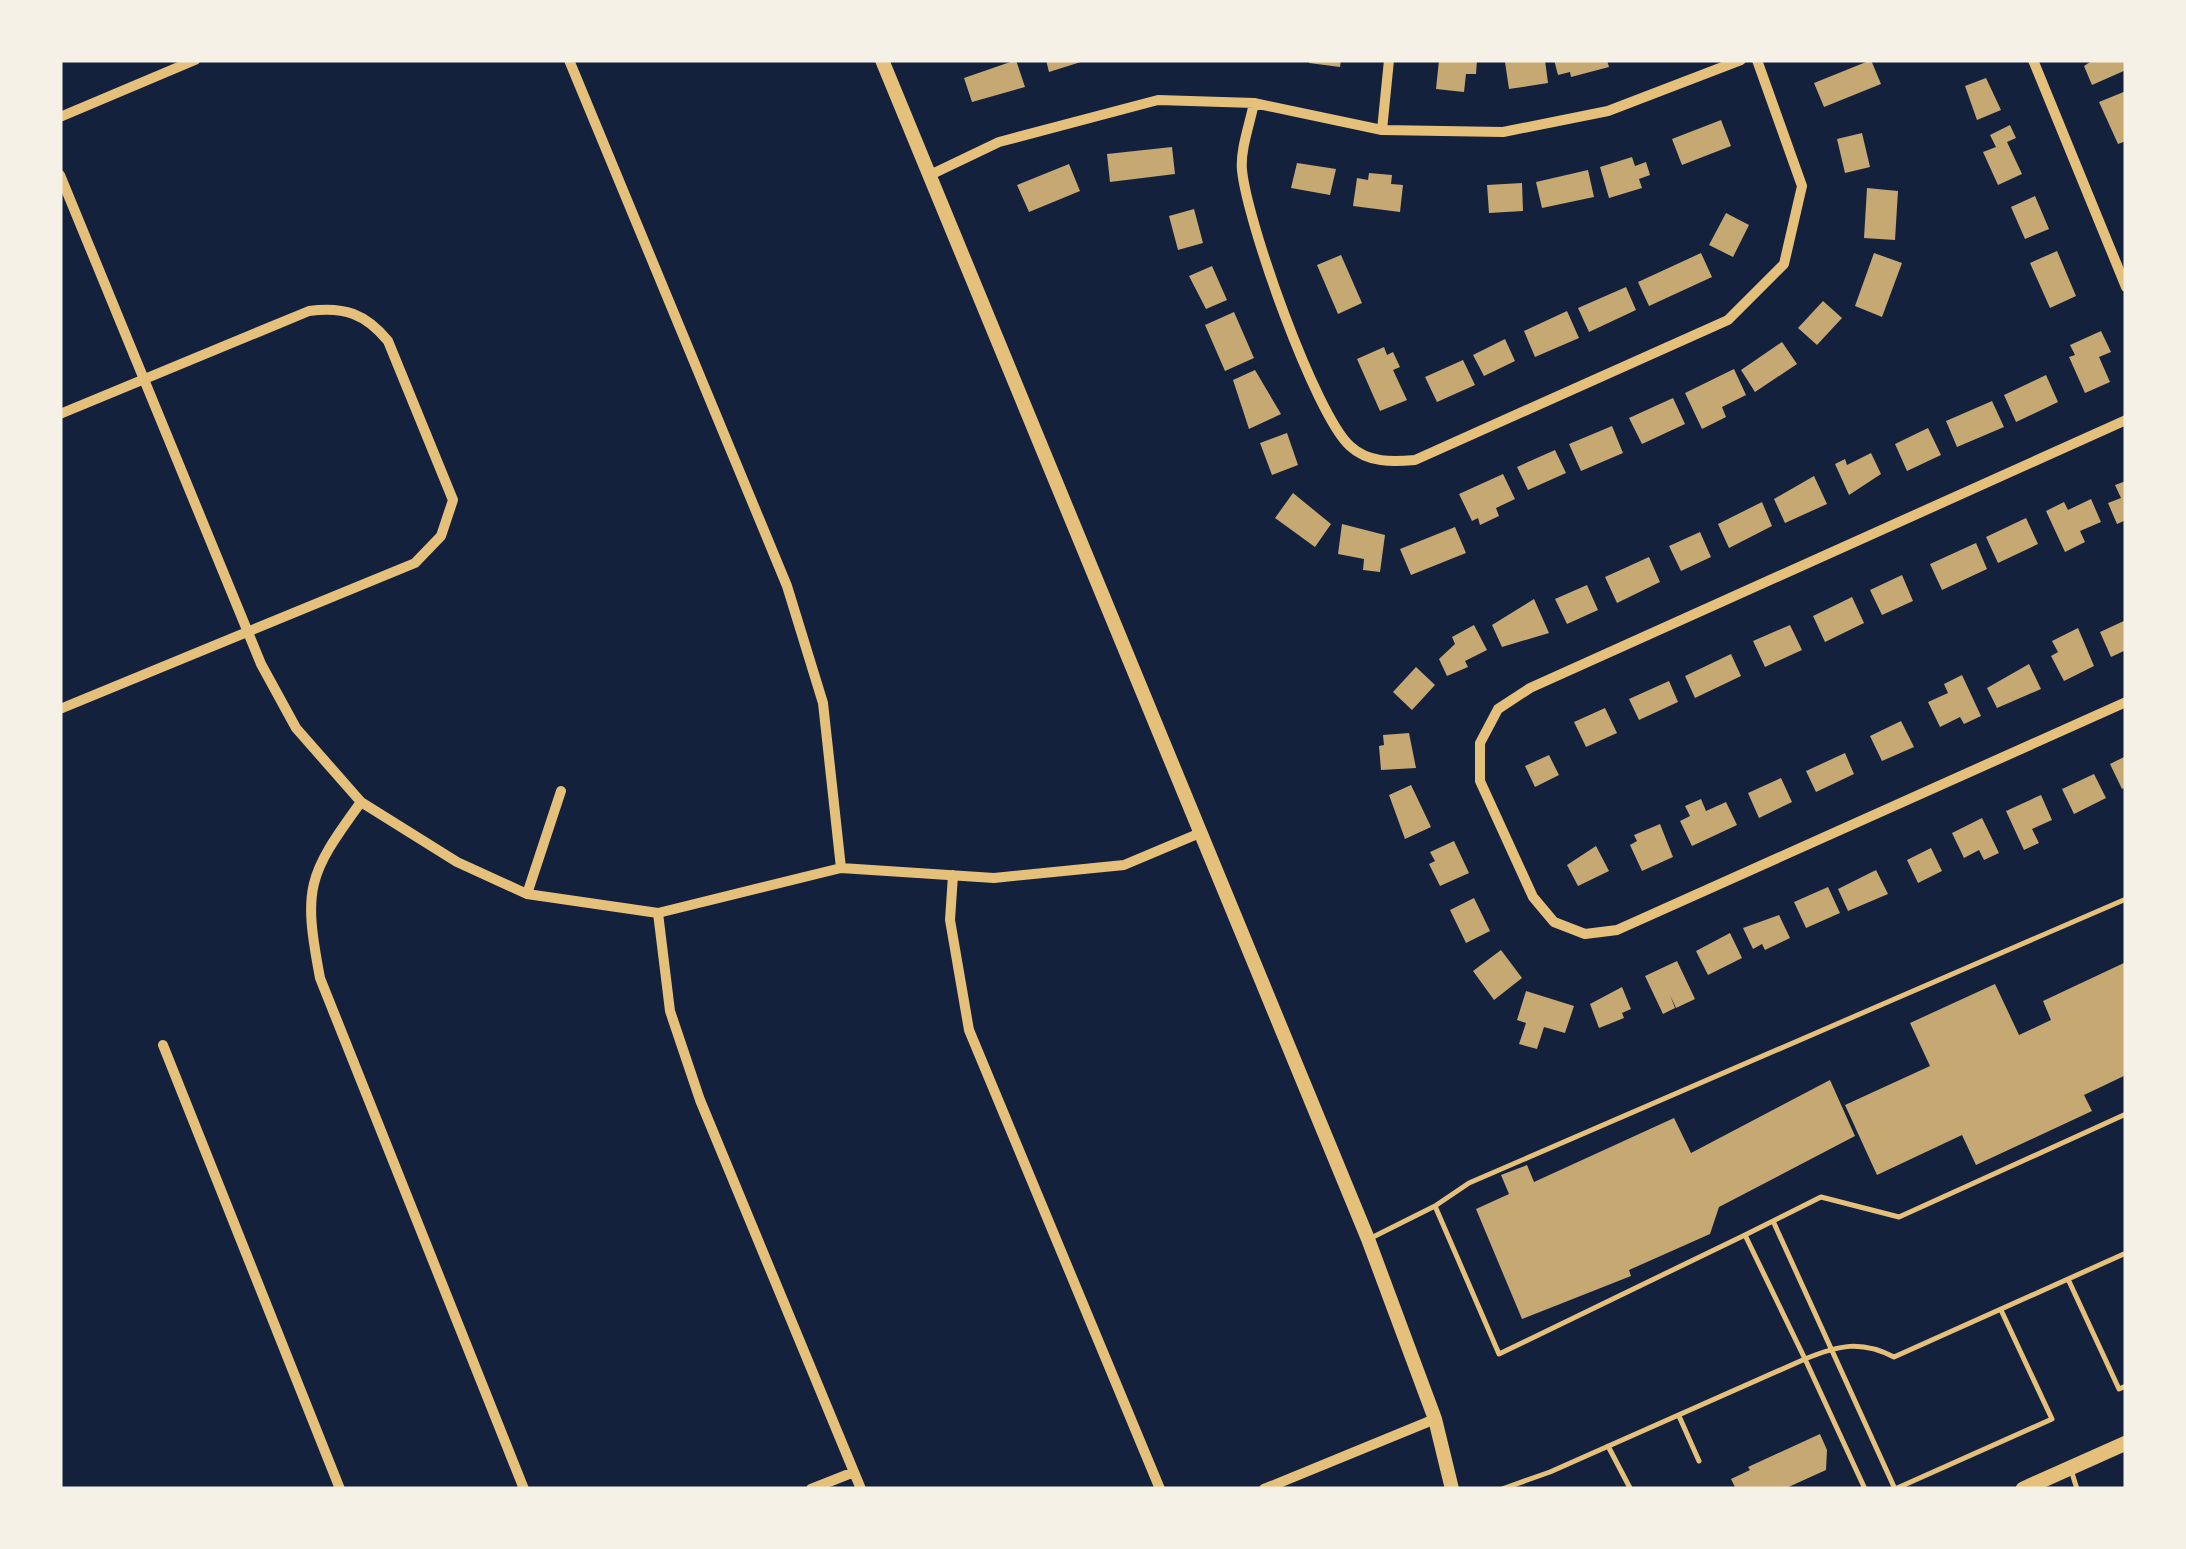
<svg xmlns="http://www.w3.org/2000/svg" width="2186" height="1549" font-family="'Crimson Pro',serif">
<rect width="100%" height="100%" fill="#14213d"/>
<path fill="#c6a872" d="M1016,60L1025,87L972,102L964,78Z
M1046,60H1084V61L1049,72Z
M1309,60H1341L1340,67L1309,63Z
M1439,60H1477L1476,74H1466L1464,92L1436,89Z
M1545,60L1548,83L1509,89L1505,62Z
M1554,60H1607L1609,67L1571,77L1570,72L1558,75Z
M1871,60L1881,84L1824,107L1814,83Z
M2093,60H2124L2126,70L2092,85L2084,66Z
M1986,78L2001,110L1977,120L1965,86Z
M2126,91V141L2118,144L2099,102Z
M1721,120L1731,146L1682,165L1672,139Z
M2010,125L2016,138L2007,142L2022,174L1998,185L1983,152L1996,147L1990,135Z
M1862,133L1870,167L1845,173L1837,139Z
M1172,147L1175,174L1110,182L1107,154Z
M1632,157L1635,166L1646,162L1650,175L1639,179L1642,188L1609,198L1600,167Z
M1297,163L1336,169L1330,195L1291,188Z
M1069,164L1080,191L1029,212L1017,185Z
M1588,170L1594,197L1542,208L1536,182Z
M1369,173L1392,175L1391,184L1403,185L1400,212L1353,206L1357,178L1368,180Z
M1522,183L1523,211L1489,213L1487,185Z
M1867,188L1898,191L1895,240L1864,238Z
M2035,196L2049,229L2025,239L2011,207Z
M1194,209L1203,243L1178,250L1169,216Z
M1726,213L1749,225L1733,257L1709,245Z
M2057,251L2076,296L2050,308L2030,263Z
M1701,253L1712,277L1649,306L1638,282Z
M1874,253L1902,263L1882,317L1855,306Z
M1341,255L1362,303L1338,314L1317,265Z
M1212,266L1227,300L1206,309L1189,276Z
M1626,287L1636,310L1589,332L1578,308Z
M1823,301L1842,318L1817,345L1798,328Z
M1567,311L1579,338L1535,357L1524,331Z
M1234,312L1254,358L1225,371L1205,325Z
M2101,331L2111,352L2099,357L2110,382L2085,393L2069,357L2075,355L2070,345Z
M1505,339L1515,361L1484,376L1473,355Z
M1782,342L1797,364L1755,392L1741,370Z
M1384,347L1387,355L1393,352L1400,367L1393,370L1407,400L1380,411L1357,359Z
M1463,360L1475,385L1437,402L1425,377Z
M1734,369L1746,395L1722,407L1726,417L1702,429L1685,393Z
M1255,370L1281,414L1249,429L1233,380Z
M2046,375L2058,402L2016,422L2004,395Z
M1673,398L1685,424L1642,444L1629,418Z
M1992,401L2004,427L1957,447L1946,421Z
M1612,426L1623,453L1581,471L1569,444Z
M1928,428L1941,455L1907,471L1895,444Z
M1287,433L1298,465L1272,475L1260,443Z
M1555,450L1566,473L1528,490L1517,467Z
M1871,453L1881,474L1849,495L1835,464L1845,459L1847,465Z
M1503,474L1515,499L1496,508L1499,516L1480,525L1478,518L1472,521L1459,494Z
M1814,476L1827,504L1785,523L1774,499Z
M2126,481V520L2117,524L2108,503L2121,498L2115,485Z
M1293,493L1331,524L1315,547L1275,518Z
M2091,499L2101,522L2080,531L2085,542L2065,552L2046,511L2064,502L2068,510Z
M1762,502L1772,526L1729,548L1718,524Z
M2026,518L2038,544L1998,563L1986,537Z
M1342,524L1385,535L1380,572L1363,570L1364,559L1338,554Z
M1455,527L1466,553L1411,575L1400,549Z
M1700,532L1711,557L1681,571L1669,546Z
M1976,543L1987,569L1942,590L1930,564Z
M1649,557L1660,582L1617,603L1605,577Z
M1902,575L1913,601L1882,615L1870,590Z
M1587,585L1598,610L1567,624L1555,599Z
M1852,597L1864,623L1825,642L1813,616Z
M1534,599L1549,633L1502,647L1492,625Z
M2126,620V650L2111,657L2100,632Z
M1474,625L1487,650L1465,661L1468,667L1447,676L1439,659L1455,644L1452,637Z
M1790,625L1802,650L1765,667L1753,641Z
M2078,628L2094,666L2064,681L2051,656L2058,652L2052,641Z
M1731,654L1741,676L1695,698L1685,676Z
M2029,664L2041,689L1997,708L1987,688Z
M1416,667L1435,685L1412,710L1393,692Z
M1962,675L1981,716L1964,724L1960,717L1940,727L1928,702L1948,693L1944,684Z
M1669,681L1678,702L1639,720L1629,699Z
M1605,708L1617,733L1586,747L1574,722Z
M1901,721L1914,747L1882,761L1870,736Z
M1409,733L1416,768L1381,770L1379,746L1384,745L1383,735Z
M1845,753L1854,774L1816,792L1806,771Z
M1549,755L1559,775L1535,787L1525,766Z
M2126,756V787L2122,789L2110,764Z
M2094,774L2106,798L2074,814L2062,789Z
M1781,778L1792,802L1759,818L1748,793Z
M1411,785L1431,827L1405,839L1389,795Z
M2041,795L2052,820L2032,829L2039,843L2024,850L2006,811Z
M1701,799L1706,811L1726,802L1737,825L1692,846L1680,821L1690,816L1685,806Z
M1982,818L1999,853L1984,860L1979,850L1964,858L1952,833Z
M1660,824L1673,857L1642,871L1630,845L1637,841L1634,835Z
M1454,841L1469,873L1440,886L1429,864L1435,861L1430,852Z
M1596,846L1609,871L1578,886L1567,865Z
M1931,848L1942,871L1918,883L1907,860Z
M1876,870L1888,894L1848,911L1838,889Z
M1828,887L1840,913L1806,928L1794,902Z
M1474,898L1490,931L1466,943L1450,910Z
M1779,915L1790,938L1765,950L1762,944L1753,949L1743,928Z
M1730,933L1742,958L1708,975L1696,951Z
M1501,950L1522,978L1494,1000L1473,971Z
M1677,961L1695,999L1676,1008L1670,995L1675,1008L1663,1014L1645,976Z
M2126,962V1075L2084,1095L2092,1111L1976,1165L1962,1135L1877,1175L1845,1105L1930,1066L1910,1023L1995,984L2019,1035L2051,1020L2043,1001Z
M1622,987L1631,1009L1622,1013L1624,1018L1599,1028L1590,1004Z
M1526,991L1574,1006L1565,1033L1544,1027L1537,1049L1519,1044L1526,1023L1517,1020Z
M1830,1080L1855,1136L1719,1207L1710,1234L1629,1270L1631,1276L1522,1319L1476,1209L1509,1194L1501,1175L1527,1165L1534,1182L1674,1118L1691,1153Z
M1820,1434L1827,1450L1826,1470L1784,1489H1736L1731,1479L1750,1470L1748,1467Z"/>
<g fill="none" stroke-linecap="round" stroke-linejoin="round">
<path stroke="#e5c07b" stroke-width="5" d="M2126,1114L1899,1217L1821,1197L1745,1235L1805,1359C1839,1345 1861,1340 1894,1357L2126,1253
M1773,1221L1895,1489L2052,1419L2001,1310
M1745,1235L1499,1354L1435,1206L1469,1183L2126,899
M1371,1238L1435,1206
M2068,1279L2119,1389L2126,1386
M1679,1416L1699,1461
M1608,1446L1630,1488
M2072,1473L2077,1489
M1502,1489L1550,1472L1805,1359L1865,1489"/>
<path stroke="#e5c07b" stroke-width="10" d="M569,60L787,586L823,703L841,868
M2033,60L2126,287
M1254,103C1250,123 1240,150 1242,170C1247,222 1315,414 1350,446C1368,463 1393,462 1415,460L1728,320L1784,264L1802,186L1757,60
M60,117L195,60
M1382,130L1389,60
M60,175L261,664L296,728L361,802L457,862L527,894L658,913L841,868L994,878L1124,865L1200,833
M930,175L999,142L1158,100L1254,103L1382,130L1503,132L1608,111L1741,60
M60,414L309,311C344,306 366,314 388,341L453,500L441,536L415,563L60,709
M2126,420L1530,688L1498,709L1480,743V781L1533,897L1554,922L1585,934L1617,930L2126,702
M361,802C307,876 303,888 320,978L524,1489
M953,875L950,920L969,1030L1160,1489
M527,894L561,791
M658,913L670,1011L700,1100L861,1489
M163,1045L340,1489
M811,1489L854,1472
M1264,1489L1435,1419"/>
<path stroke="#e5c07b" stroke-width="14" d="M882,60L1368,1239L1435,1419L1452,1489"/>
<path stroke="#e5c07b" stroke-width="15" d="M2023,1489L2126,1443"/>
</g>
<rect width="2186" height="1549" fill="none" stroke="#f6f1e7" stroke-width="125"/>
</svg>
